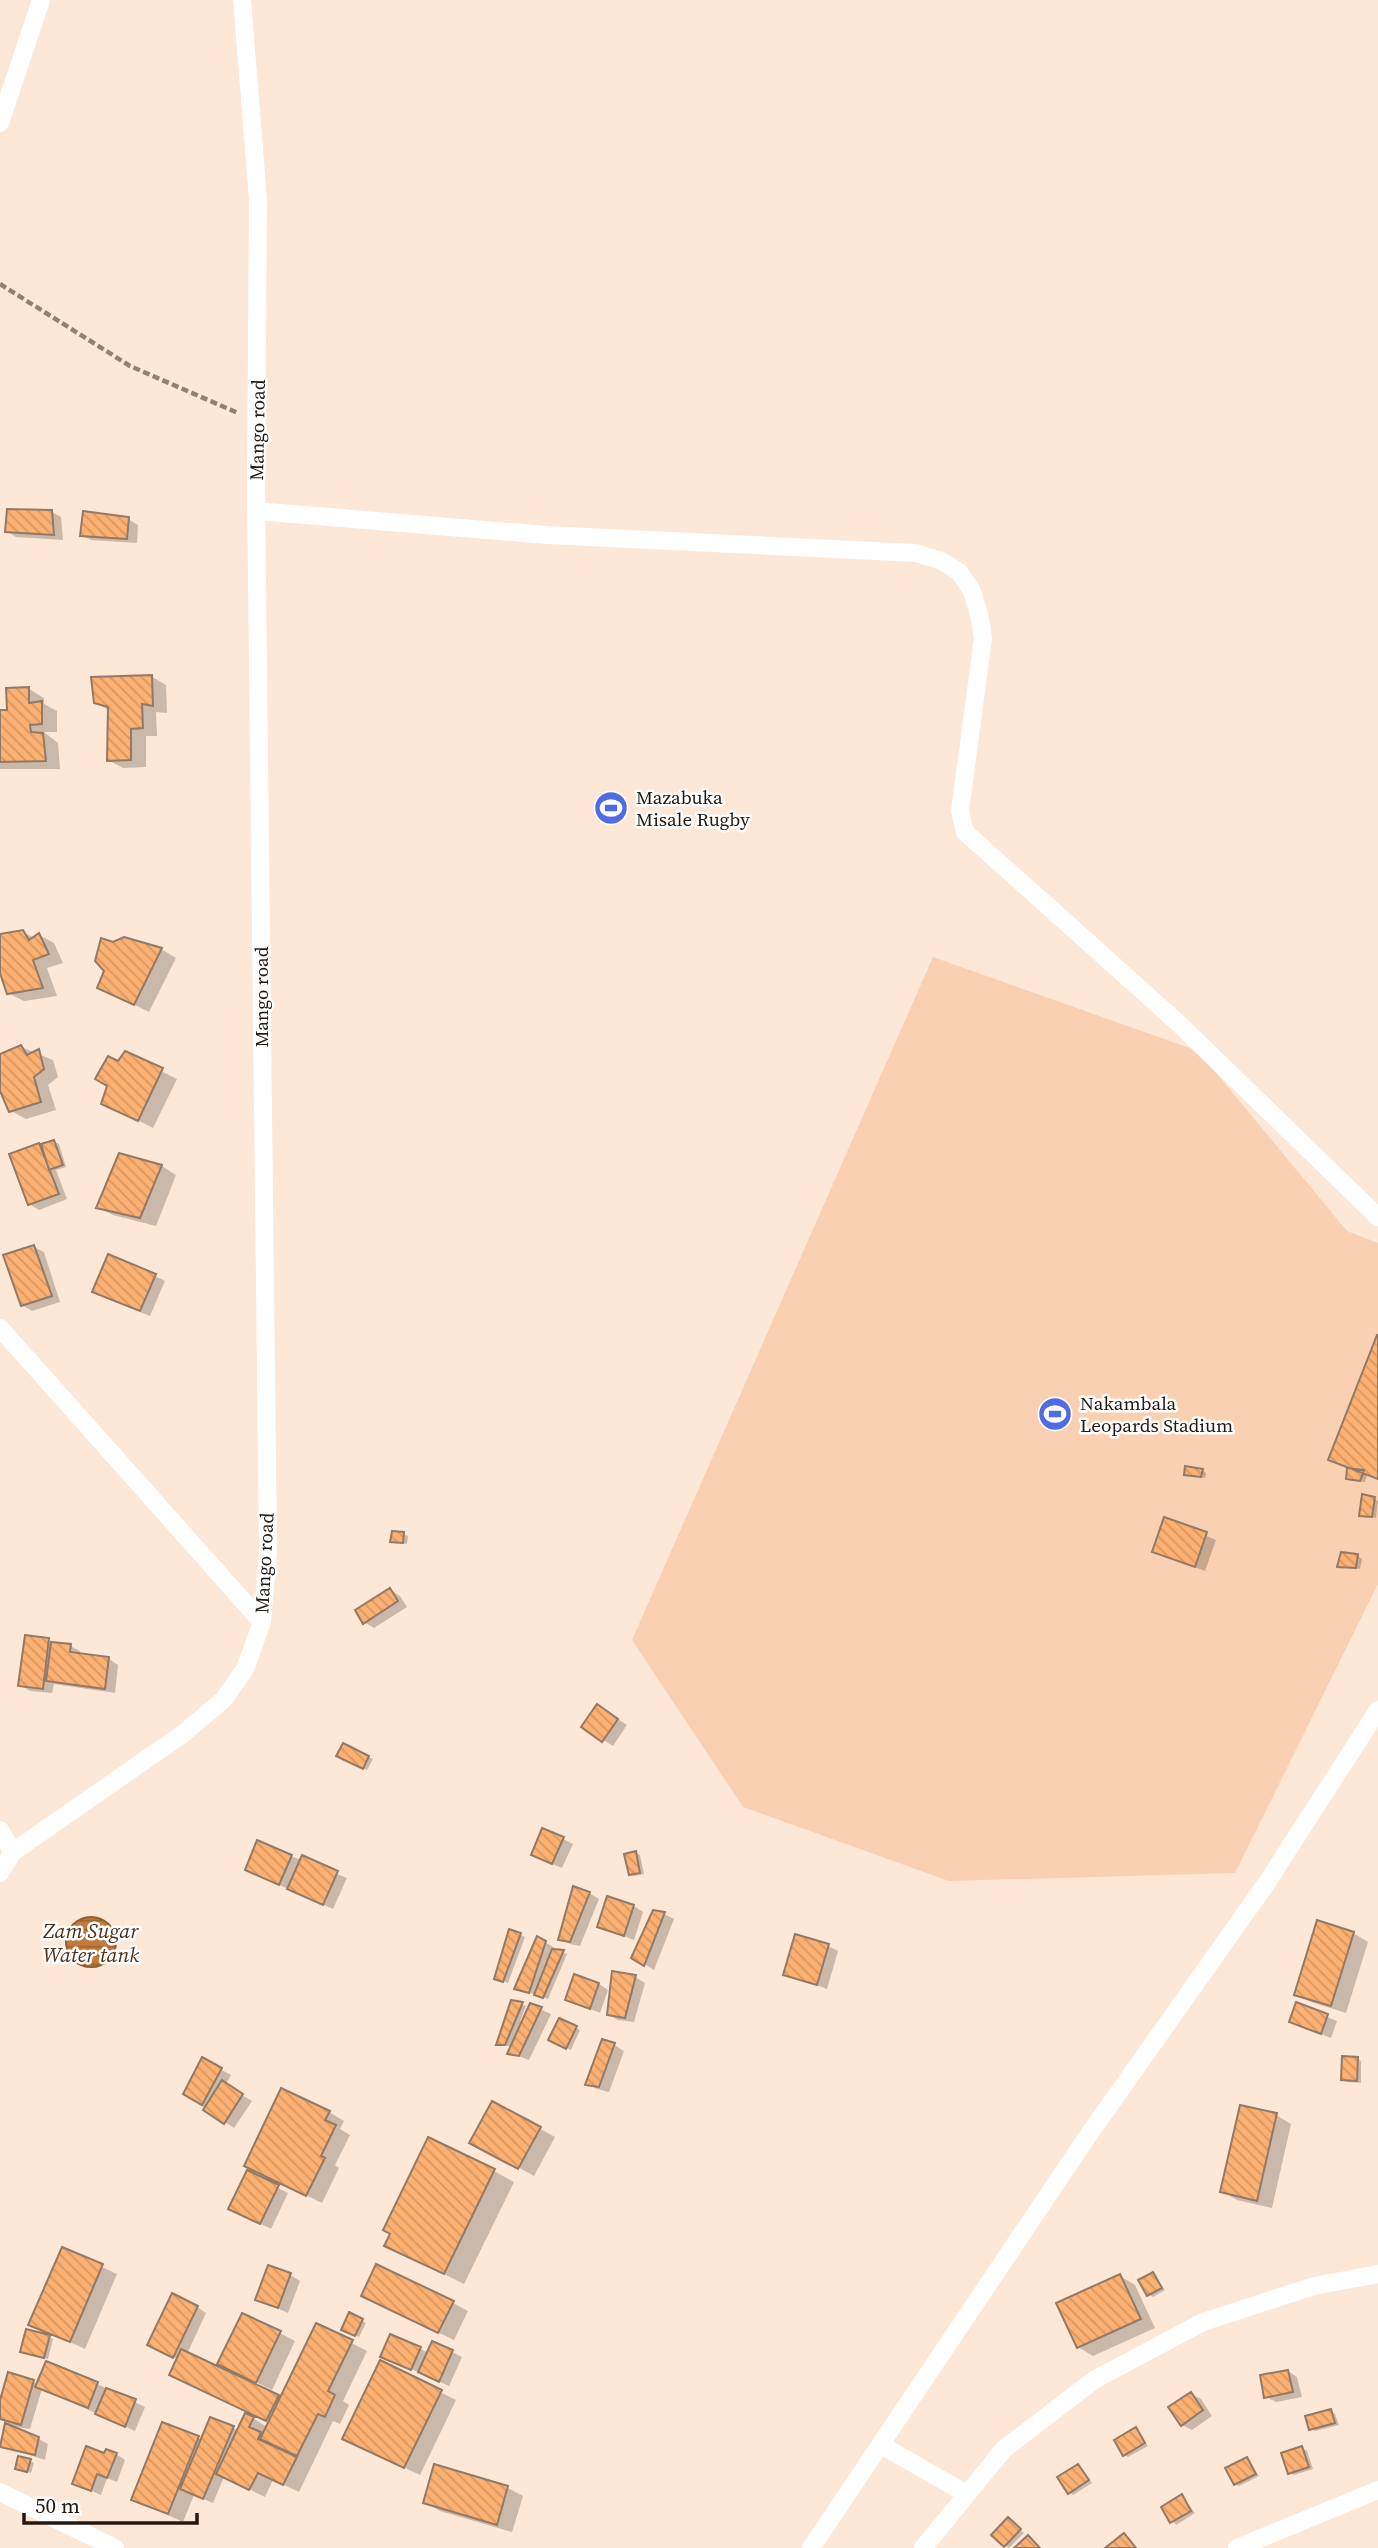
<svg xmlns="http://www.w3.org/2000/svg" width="1378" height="2548" font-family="'Source Serif 4',serif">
<defs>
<pattern id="water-rules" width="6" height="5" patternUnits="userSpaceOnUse" patternTransform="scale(1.75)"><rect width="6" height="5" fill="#c27b3b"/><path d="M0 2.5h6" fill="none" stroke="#9d6430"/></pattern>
<pattern id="building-back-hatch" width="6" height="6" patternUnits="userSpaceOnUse" patternTransform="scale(1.75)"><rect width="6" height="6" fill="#fcb071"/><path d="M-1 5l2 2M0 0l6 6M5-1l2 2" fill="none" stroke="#d89761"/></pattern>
</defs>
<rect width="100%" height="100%" fill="#fde7d6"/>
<path fill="#f9d1b2" d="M933,957L1198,1051L1347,1231L1378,1243V1584L1235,1873L949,1881L743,1807L632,1640Z"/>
<path fill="url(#water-rules)" stroke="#925e2f" stroke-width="2" d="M66 1942a25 25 0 1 1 50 0a25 25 0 1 1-50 0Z"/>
<path fill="#0003" d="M52,512L61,517L63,540L16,537L6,531Z
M128,519L138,525L137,543L91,540L81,535Z
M151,676L166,685L167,713L156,712L157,736H146V767L123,768L108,760L110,711L95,702Z
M29,689L44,698V704L57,711V732H44L58,743L60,769H0V712H9Z
M23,932L34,938L39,935L54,943L63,963L47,968L57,996L24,1001L8,993L0,967V936Z
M114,943L161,949L176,958L149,1012L99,987Z
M21,1047L53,1060L58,1077L48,1085L56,1110L26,1119L11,1111L0,1087V1056Z
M125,1053L177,1079L153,1128L103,1103Z
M54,1142L59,1144L66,1167L56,1170L67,1199L39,1210L29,1204L39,1145Z
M120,1155L162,1166L176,1175L156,1226L113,1215L98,1207Z
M34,1247L44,1252L60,1302L32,1311L22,1305Z
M155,1276L165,1281L150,1316L104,1297Z
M1378,1337V1480L1367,1475L1365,1482L1352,1481L1348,1478L1349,1469L1330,1460Z
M1202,1470L1206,1473L1205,1478L1186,1474Z
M1374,1499L1378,1501L1376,1518L1361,1515Z
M1166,1519L1216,1540L1205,1571L1154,1551Z
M404,1534L408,1536L407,1544L392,1541Z
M1358,1556L1362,1559L1360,1569L1339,1566Z
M390,1590L400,1596L407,1607L374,1628L364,1622Z
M49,1640L70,1646L80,1651L79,1655L109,1659L118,1665L115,1693L54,1684L52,1693L30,1691L20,1685Z
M607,1712L627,1725L613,1746L583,1727Z
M344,1745L373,1759L367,1770L338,1756Z
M563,1839L573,1844L562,1868L542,1860Z
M635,1853L640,1855L644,1874L634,1876L630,1874Z
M291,1856L347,1878L333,1909L257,1875Z
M589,1893L599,1899L580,1946L570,1944L560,1939Z
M634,1906L643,1912L634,1940L599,1926Z
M664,1914L674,1919L654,1970L633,1957Z
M510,1931L525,1937L508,1983L501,1980Z
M1353,1933L1368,1942L1346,2013L1311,2002L1296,1994Z
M538,1938L555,1948L554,1951L567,1954L548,1999L516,1988Z
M828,1946L838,1951L827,1989L785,1974Z
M635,1977L645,1983L634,2022L618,2020L609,2015Z
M599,1984L608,1990L600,2013L567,2000Z
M512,2002L526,2006L520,2021L523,2022L531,2005L551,2014L529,2060L510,2053L512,2047L498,2044Z
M1297,2005L1337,2021L1331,2038L1291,2022Z
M560,2020L580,2030L571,2050L550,2040Z
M614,2045L624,2051L609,2092L597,2089L587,2084Z
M1357,2059L1361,2061V2083L1347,2082L1342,2080Z
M203,2060L231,2075L225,2085L252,2101L234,2128L185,2094Z
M493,2103L555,2137L534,2176L487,2150Z
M329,2112L344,2121L340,2129L350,2135L335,2165L339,2168L322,2203L246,2166Z
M1276,2115L1291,2124L1272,2208L1237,2200L1222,2191Z
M494,2171L514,2182L464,2284L387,2246Z
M248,2173L288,2193L271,2229L240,2214Z
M63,2249L117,2274L85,2349L31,2324Z
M1153,2274L1165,2290L1153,2297L1148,2294Z
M290,2275L300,2281L288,2313L257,2299Z
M1120,2276L1135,2285L1155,2328L1093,2356L1078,2347Z
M453,2303L468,2311L454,2340L378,2304Z
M197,2307L206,2313L187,2354L281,2399L316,2325L367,2351L343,2401L349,2405L340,2424L333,2421L299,2492L273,2480L265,2497L224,2477L213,2503L194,2495L183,2522L133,2499L198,2438L202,2440L233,2428L238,2431L253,2418L267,2427L270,2422L186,2383L178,2359L158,2350Z
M350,2315L366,2323L359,2337L343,2329Z
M280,2333L295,2341L272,2390L235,2372Z
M49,2337L53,2339L48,2359L22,2352Z
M420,2348L429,2354L452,2352L462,2357L449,2386L382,2356Z
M381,2363L456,2400L420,2475L360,2447Z
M1288,2371L1297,2377L1302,2397L1276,2402L1266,2397Z
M33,2382L38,2385L97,2384L145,2407L135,2431L42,2389L30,2429L16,2427L48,2444L45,2460L1,2446L7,2423L0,2419V2406Z
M1191,2394L1201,2399L1212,2416L1192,2430L1182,2425Z
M1331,2411L1335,2414L1339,2425L1315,2431L1310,2429Z
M1136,2429L1148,2446L1128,2457L1124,2455Z
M1302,2448L1307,2451L1313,2469L1294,2475L1289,2473Z
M116,2454L125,2460L117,2482L107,2478L101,2495L74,2483L105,2455Z
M1247,2459L1259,2476L1239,2486L1235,2484Z
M30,2461L34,2463L31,2473L21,2470Z
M435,2466L508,2488L523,2496L512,2532L440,2511L425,2502Z
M1078,2466L1092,2483L1073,2495L1069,2492Z
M1182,2496L1195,2513L1176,2525L1163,2508Z
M1009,2519L1024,2533L1009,2548L1005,2545Z"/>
<path fill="url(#building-back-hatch)" stroke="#927a67" stroke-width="2" d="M7,509L52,510L54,535L5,532Z
M83,511L129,517L127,539L80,536Z
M152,675L153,706L142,704L143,728L131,729V760L107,761L108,707L94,703L91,677Z
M29,687V703L42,701V724L30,725L31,732L43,733L46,761L0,762V710H7L6,688Z
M23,930L29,940L39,933L49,954L33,960L43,988L7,994L0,973V934Z
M124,937L162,948L134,1005L97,988L104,971L95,961L101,938L113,942Z
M21,1045L27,1055L39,1049L44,1069L34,1077L41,1102L9,1112L0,1091V1054Z
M125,1051L163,1068L138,1121L101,1104L107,1086L95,1079L108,1056L118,1061Z
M54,1140L63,1165L49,1170L41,1144Z
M39,1143L59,1194L28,1205L9,1154Z
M119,1153L162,1165L140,1218L96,1208Z
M34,1245L52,1296L21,1306L3,1255Z
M108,1254L156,1274L140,1311L92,1292Z
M1377,1335H1378V1479L1328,1460Z
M1185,1466L1203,1469L1201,1477L1184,1475Z
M1347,1468L1364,1470L1360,1481L1346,1479Z
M1362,1494L1375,1497L1372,1517L1359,1516Z
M1164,1517L1207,1532L1195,1567L1152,1552Z
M392,1531L404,1532L403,1543L390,1542Z
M1341,1552L1358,1554L1356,1568L1337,1567Z
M390,1588L398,1601L363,1624L355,1610Z
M25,1635L49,1638L43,1689L18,1686Z
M51,1642L71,1644L70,1652L109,1657L105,1689L46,1681Z
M597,1704L618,1719L602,1742L581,1727Z
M343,1743L369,1756L363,1769L336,1756Z
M542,1828L564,1837L552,1864L531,1855Z
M257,1840L292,1855L279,1885L245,1870Z
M636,1851L640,1873L629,1875L624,1854Z
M302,1855L338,1871L323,1905L287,1889Z
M573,1886L590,1892L570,1942L558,1940Z
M607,1896L634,1905L624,1936L597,1927Z
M653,1910L665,1912L644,1966L631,1958Z
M1317,1920L1354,1932L1331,2006L1294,1995Z
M509,1929L521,1933L503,1982L494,1979Z
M795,1934L829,1944L817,1985L783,1975Z
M537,1936L546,1941L529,1993L514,1989Z
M552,1949L564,1950L543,1998L534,1995Z
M612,1971L636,1975L625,2018L607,2015Z
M574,1974L599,1983L590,2009L565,2000Z
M511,2000L523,2002L505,2045H496Z
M1296,2002L1328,2014L1321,2034L1289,2022Z
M530,2003L542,2007L519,2056L507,2054Z
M559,2018L577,2026L566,2049L548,2040Z
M602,2039L615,2043L599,2087L585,2085Z
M1342,2056L1358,2057L1357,2081L1341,2080Z
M202,2057L222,2068L202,2105L183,2094Z
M222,2080L243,2094L224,2124L203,2110Z
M281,2088L330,2111L325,2120L336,2125L321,2156L325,2158L306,2196L244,2166Z
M492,2101L541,2127L518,2169L469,2143Z
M1240,2105L1277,2113L1257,2201L1220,2192Z
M428,2137L495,2169L444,2274L384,2246L390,2234L383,2230Z
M247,2170L279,2185L260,2224L228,2209Z
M62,2247L103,2264L70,2342L28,2325Z
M376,2264L454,2301L438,2333L361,2296Z
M268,2265L291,2273L278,2308L255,2300Z
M1153,2272L1162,2288L1147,2296L1138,2280Z
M1120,2274L1141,2319L1077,2348L1056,2303Z
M172,2293L198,2306L173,2358L147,2345Z
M349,2312L363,2319L355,2336L341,2330Z
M242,2313L281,2331L256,2383L217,2364Z
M316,2323L353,2340L328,2391L335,2395L325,2417L318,2414L297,2456L260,2439Z
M26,2329L50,2335L44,2358L20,2352Z
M390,2334L421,2347L411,2370L380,2357Z
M432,2341L453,2350L439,2382L418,2372Z
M181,2349L279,2395L266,2421L169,2375Z
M380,2360L442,2390L404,2468L342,2439Z
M46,2361L98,2382L88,2408L35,2387Z
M1288,2370L1293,2392L1264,2398L1260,2375Z
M8,2372L34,2380L21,2425L0,2419V2400Z
M106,2388L136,2399L125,2427L95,2414Z
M1191,2392L1203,2410L1181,2426L1168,2407Z
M1331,2409L1335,2423L1309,2430L1305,2416Z
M245,2413L254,2417L249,2427L261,2432L258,2439L297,2457L283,2485L258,2473L249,2490L216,2474Z
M210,2417L234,2426L203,2499L180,2489Z
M162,2422L199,2436L168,2514L131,2500Z
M5,2423L39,2437L35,2455L0,2447Z
M1136,2427L1145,2443L1123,2456L1114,2440Z
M86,2446L104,2453L106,2449L117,2453L107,2478L97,2474L91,2491L72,2484Z
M1302,2446L1309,2467L1288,2474L1281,2453Z
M18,2456L31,2459L27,2472L15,2469Z
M1247,2457L1256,2474L1234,2485L1225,2468Z
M434,2464L508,2486L497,2525L423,2503Z
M1078,2464L1089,2480L1068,2494L1057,2477Z
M1182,2494L1191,2511L1170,2523L1161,2507Z
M1008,2517L1021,2529L1004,2547L991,2535Z
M1124,2533L1136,2548H1105Z
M1028,2535L1040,2548H1014Z"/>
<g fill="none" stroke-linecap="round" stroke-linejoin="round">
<path stroke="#918175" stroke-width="4.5" stroke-dasharray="7 3.5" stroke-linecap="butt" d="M0,284L130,366L238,413"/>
<path stroke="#fff" stroke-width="18" d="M0,123L41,0
M256,511L547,535L916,553L942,561L959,572L972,591L979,614L983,638L960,811L965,832L1177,1022L1378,1217
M0,1328L262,1622
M0,1830L13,1852
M0,1873L13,1852L184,1733L224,1699L245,1669L262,1622L268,1553L256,489L258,199L242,0
M881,2445L965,2493
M0,2492L115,2548
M811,2548L1085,2140L1268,1881L1378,1710
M923,2548L1004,2449L1094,2380L1203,2322L1314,2286L1378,2274
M1237,2548L1378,2490"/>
</g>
<defs>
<g id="stadium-disc" transform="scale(1.75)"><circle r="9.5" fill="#506ce1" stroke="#fff"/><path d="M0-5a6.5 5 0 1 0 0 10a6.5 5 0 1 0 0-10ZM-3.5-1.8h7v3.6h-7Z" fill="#fff"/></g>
</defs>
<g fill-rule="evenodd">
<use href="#stadium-disc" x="611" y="808"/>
<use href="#stadium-disc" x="1055" y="1414"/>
</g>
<g text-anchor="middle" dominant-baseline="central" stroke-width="5" stroke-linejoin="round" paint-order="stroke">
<g font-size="19" fill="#231912" stroke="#fff">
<text transform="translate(257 430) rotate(-89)">Mango road</text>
<text transform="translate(261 997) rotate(-90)">Mango road</text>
<text transform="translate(264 1563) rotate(-87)">Mango road</text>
</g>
<g font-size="19" fill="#231912" stroke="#fff" text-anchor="start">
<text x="636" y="797">Mazabuka<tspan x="636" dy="22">Misale Rugby</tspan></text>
<text x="1080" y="1403">Nakambala<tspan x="1080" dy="22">Leopards Stadium</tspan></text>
</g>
<g font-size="21" font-style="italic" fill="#4f3016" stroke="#fff">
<text x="91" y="1930">Zam Sugar<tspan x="91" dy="24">Water tank</tspan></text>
</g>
</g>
<path d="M24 2513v10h173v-10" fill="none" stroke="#231912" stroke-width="3.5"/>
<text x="35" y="2513" font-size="21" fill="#231912" stroke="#ffffff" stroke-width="5" paint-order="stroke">50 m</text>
</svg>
